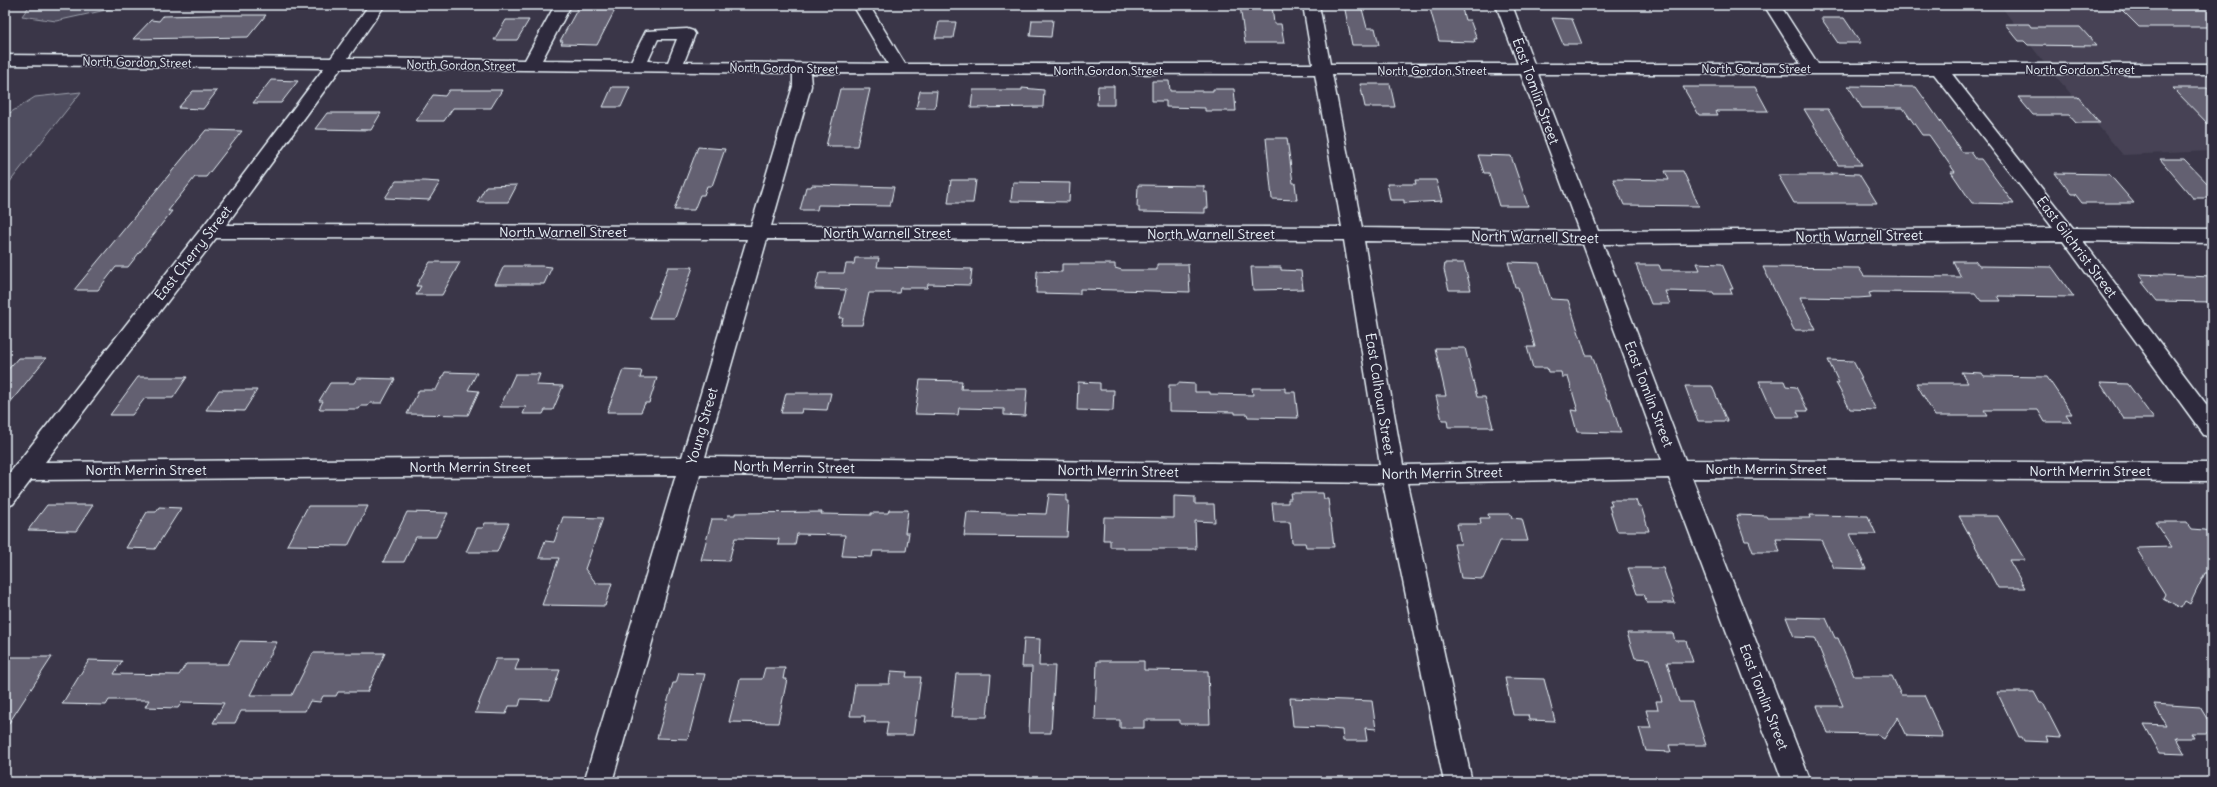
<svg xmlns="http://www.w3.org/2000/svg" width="2217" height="787" font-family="Delius,sans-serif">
<rect width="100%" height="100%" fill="#3a3648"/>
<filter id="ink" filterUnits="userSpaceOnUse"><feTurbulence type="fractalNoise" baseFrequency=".025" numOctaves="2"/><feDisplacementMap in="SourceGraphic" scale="8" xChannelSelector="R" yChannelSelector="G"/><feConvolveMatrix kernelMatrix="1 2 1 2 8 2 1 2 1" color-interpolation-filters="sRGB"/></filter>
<g filter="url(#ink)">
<path fill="#464354" d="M2000,5H2212V64H2045Z
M2053,73L2212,74V151L2123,155Z"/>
<path fill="#504e5f" stroke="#9ca0ac" d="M30,5H119L115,8L56,21L22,16Z
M81,92L5,188V116L35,97Z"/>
<path fill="#636171" stroke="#e8f1f8" d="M1240,5H1272L1274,24H1281L1284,43H1245Z
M1344,5H1361L1367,28H1375L1379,45H1352Z
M1429,5H1461L1465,20H1470L1477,39H1474L1475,42L1439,41Z
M2117,5H2212V27H2139Z
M578,8H616L597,45L561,44L563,41H560Z
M210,15H266L248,37L133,39L151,20L159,21L163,16Z
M1552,18L1572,19L1582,44H1563Z
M1821,18H1844L1861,43H1838Z
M506,20H529L517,40H494Z
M1032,20H1053L1051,37L1030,36Z
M939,22H956L953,38H935Z
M2005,24H2029L2031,27H2080L2097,46L2028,45L2024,41H2019Z
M271,80L298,81L281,103H253Z
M1152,81H1169L1170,91H1213V89H1234L1236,111H1205V108L1166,107V101H1152Z
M1360,84H1390L1395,107H1365Z
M1098,86H1114V105H1097Z
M1848,86L1916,87L1962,152H1971L1976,159H1981L2014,204L1972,203L1951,172H1955L1929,135H1922L1903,108H1862Z
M612,87H630L621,107H603Z
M1683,87H1755L1768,111H1716L1718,115H1699Z
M1022,88L1044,90L1043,107L971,108L973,90H1022Z
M2173,88H2212V128Z
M840,89H870L857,146H826Z
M449,90H502L491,108H453L444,121H416L433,95L445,96Z
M193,91H217L203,109L178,108Z
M920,91H937L935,108H916Z
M2018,97H2078L2100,123H2076L2069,115H2033Z
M1804,109H1828L1862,165H1838Z
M327,113H381L371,130L315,129Z
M206,130L242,131L206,177H195L168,211H172L128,267H116L98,290H74Z
M1266,138H1287L1293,183H1295L1297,200L1272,199Z
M698,147L725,149L712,186H707L704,195H700L694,210H674Z
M1478,155L1511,156L1528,206H1499L1489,173H1484Z
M2160,159H2184L2212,188V198H2193Z
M1665,171H1683L1699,206L1624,205L1613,179L1669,180Z
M1831,173L1859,174L1877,203H1794L1778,175H1832Z
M2055,173L2109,174L2134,203H2082L2075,194H2071Z
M951,180H976L973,203H948Z
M1415,180H1436L1442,201L1404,203V200H1390L1387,184H1416Z
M396,181H424L440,182L429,200L385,198Z
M1013,182L1070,183L1069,202L1011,201Z
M517,185L508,202H477L486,186Z
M812,185L894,187L890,206L818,205L817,210H800L806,187H811Z
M1138,185L1204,186V192H1207L1208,208H1205V213L1139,212V207H1137Z
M855,258H879L877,267L972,269L970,285L928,284L927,288H900L899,293H869L862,325H841L843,318H839L846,290L815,289L819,273H844L846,264H854Z
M1953,261H1975L1979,266L2052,267L2074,297L1998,296L2001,301H1981L1975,293L1873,292L1869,293L1871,297L1858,298L1800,297L1816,330H1794L1763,267L1859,268L1864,276L1961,277Z
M430,262H460L442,295H416L421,286H416Z
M1508,262L1539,263L1551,299L1568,300L1586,355H1592L1607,400H1610L1621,433L1577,432L1571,410L1578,411L1568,377H1562L1561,372H1548L1547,368H1533L1527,347H1535L1518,287H1515Z
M1445,263H1464L1471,290H1449L1444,270Z
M1697,263L1722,264L1733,289H1730L1732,294H1714L1713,292L1665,291L1670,304H1651L1636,265H1659L1661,270H1700Z
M1062,264H1115V268L1122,270H1157V264H1188L1190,292L1080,289V294L1036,293L1037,271L1062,272Z
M504,266H541L552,267L544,284H495Z
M668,267H693L675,318H649Z
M1251,267H1281V270L1301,271L1303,289L1253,290Z
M2139,274L2212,277V302L2157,301L2142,282H2145Z
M1435,348H1465L1477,397H1485L1493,427H1448L1447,420H1442L1436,396H1446Z
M18,358H46L5,409V373Z
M1828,360L1853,361L1862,378H1860L1876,410L1850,409L1836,383H1839Z
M623,370L642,371L640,378H657L649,403H645L641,412H607Z
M445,372L477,373L468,390L479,391L468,415L407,414L419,390H436Z
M1961,372L1982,373L1984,376L2047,377L2072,414H2066L2071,422H2045L2038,410H1984L1988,416H1935L1916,383H1968Z
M515,374H540L536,385L563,386L553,410H545L543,414H523L526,407H500Z
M138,377H187L173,398H145L132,415H110Z
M357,378L395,379L382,403H370L368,406H361L359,409H319L323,401H319L330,383H354Z
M920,380L962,381L961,389H1027L1025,416L1004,415V409L959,408L958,415L915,414Z
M1759,381H1784L1786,386L1796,387L1808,411H1797L1800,417H1775Z
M1078,382L1100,383V390H1114L1113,411L1077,410Z
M1178,383L1195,384V392H1210V394L1253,395L1252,388H1285V392H1295L1298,418L1248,417L1247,414H1235V412L1169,411V385H1178Z
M2100,383L2128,384L2154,419H2124Z
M1685,386H1712L1727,421H1698Z
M219,390H257L244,411L206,410Z
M786,393H831L827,410L802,409L801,413H781Z
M1290,493H1323L1324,499H1328L1334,547H1306L1305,543H1292L1290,522H1274L1272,503H1288V499H1291Z
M1049,494L1067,495V501H1069L1067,537L964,536L967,512L1046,514Z
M1174,496L1195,497V504H1214L1215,522L1195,521L1196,549H1123V547H1110V540H1103L1104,517L1174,518Z
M1610,500H1636L1638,506H1641L1649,531H1617L1609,506H1612Z
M47,505H93L76,531L28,530Z
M308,506H368L348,546L287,545Z
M159,507L181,508L155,549L126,548L147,512H156Z
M889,510H908L905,533H909L906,551H873L872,557L842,556L845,535L797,534L795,545H778L779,539L735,538L729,561L701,560L712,519H727L728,515H735V513L822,512L821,514L871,515V513H888Z
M407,512L448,513L436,537H416L404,562H383Z
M1488,514H1511L1512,518L1522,519L1528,541H1500L1483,579L1461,578L1454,544H1461L1457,524H1481L1480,518H1489Z
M1736,515L1766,516L1767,518H1811L1810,515L1868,516L1876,534H1850L1866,569L1834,568L1821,540L1776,539L1780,552H1753L1749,541H1745Z
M1959,516H1998L2025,560H2009L2025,588H1998Z
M563,517L603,518L585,569L596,583H612L605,606L542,605L559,558H539L545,541L554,542Z
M2155,522H2187L2192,529L2205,530L2212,533V573H2205L2190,604L2185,601L2181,608L2163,598L2165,594L2136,548L2172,547Z
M485,523H509L497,552H466L477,528H483Z
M1628,568H1663L1675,603H1647L1644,594H1637Z
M1786,617L1826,618L1835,638H1838L1854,676H1892L1901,695H1924L1943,737L1907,736L1898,717L1884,739L1876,734L1828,733L1817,706H1843L1815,638L1794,637Z
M1627,633H1673L1675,641H1686L1693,662H1667L1679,702H1692L1706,745H1669L1671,752L1646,751L1639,728H1651L1646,710H1658L1656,701H1662L1649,659L1635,658Z
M1024,638L1040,639L1039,666H1055L1051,733H1029L1032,667H1022Z
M240,641L277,642L250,695H292L313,653H385L367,692H338L336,696H323L320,702L310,701L305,711H241L235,723H213L224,703L182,702L178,708L145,707L149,700H109L106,705L62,704L89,660L122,661L114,674L179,675L186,664H228Z
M5,657H52L5,729Z
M496,659H519L515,670H560L550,700L521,699L519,706H509L506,714L475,713Z
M1097,661H1144V670L1208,671L1210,724H1180V720H1144V728H1120V720H1095Z
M765,668H785L783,679H787L778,723L729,722L740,679H762Z
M891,671L907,672L906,677H921L913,735H886L888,722H864L865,716H850L855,684H889Z
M679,673L705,674L688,739L657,738L673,683H676Z
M956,674H991L987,717H951Z
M1505,678L1544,679L1555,721L1529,720L1528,715H1513Z
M1997,692H2034L2040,703H2043L2061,738L2046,737L2048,742L2024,741L2022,737H2019Z
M1290,698L1372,701L1376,729L1365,728L1367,741H1343L1342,730L1330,729L1327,727L1293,726Z
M2154,704L2200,707L2212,727V733H2191L2194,738H2176L2185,754L2160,753L2144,724L2166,725Z"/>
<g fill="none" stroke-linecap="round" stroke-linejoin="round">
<g stroke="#e8f1f8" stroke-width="3">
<path id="minor" d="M369,5H385L348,58L525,60L555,5H571L542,60L631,61L646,31L687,29L693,31L695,34L684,62L888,64L853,5H869L905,64H1313L1303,5H1319L1330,64H1518L1496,5H1512L1534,64H1801L1764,5H1780L1818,64H2212V74H1952L2073,228L2212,229V243L2083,241L2212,412V438L2204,435L2063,241L1603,244L1685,460L2212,463V481L1692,478L1811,782H1783L1669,478L1407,483L1472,782H1444L1383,483L700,475L612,782H584L676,475L31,480L13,504L5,507V479L234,187L324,68L5,65V55L331,58ZM658,39H677L668,62L648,61ZM341,68L793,73V86L751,226L226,225ZM810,73L1315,74L1342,227L771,226L811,86ZM1332,74H1521L1579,231L1362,228ZM1538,74H1934L2053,228L1598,231ZM216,238L747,239L682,457L45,462ZM767,239L1344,240L1380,465L705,457ZM1364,241L1583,244L1662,460L1403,465Z"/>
</g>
<use href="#minor" fill="#2f2a3d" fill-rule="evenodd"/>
</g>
</g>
<g text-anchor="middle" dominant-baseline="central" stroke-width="3" stroke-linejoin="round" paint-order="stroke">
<g font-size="12" fill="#e8f1f8" stroke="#2f2a3d">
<text transform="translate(137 62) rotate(1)">North Gordon Street</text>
<text transform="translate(461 65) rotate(1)">North Gordon Street</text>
<text transform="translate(784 68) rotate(1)">North Gordon Street</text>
<text x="1756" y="68">North Gordon Street</text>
<text x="2080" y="69">North Gordon Street</text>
<text x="1108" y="70">North Gordon Street</text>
<text x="1432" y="70">North Gordon Street</text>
</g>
<g font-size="14" fill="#e8f1f8" stroke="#2f2a3d">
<text transform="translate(1536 91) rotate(70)">East Tomlin Street</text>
<text x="563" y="232">North Warnell Street</text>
<text x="887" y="233">North Warnell Street</text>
<text x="1211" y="234">North Warnell Street</text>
<text transform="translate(1859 236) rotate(-1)">North Warnell Street</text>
<text transform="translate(1535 237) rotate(1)">North Warnell Street</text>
<text transform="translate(2077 247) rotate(53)">East Gilchrist Street</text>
<text transform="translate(193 253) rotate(-52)">East Cherry Street</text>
<text transform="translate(1380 394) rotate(81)">East Calhoun Street</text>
<text transform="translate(1649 394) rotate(69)">East Tomlin Street</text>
<text transform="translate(702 426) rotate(-74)">Young Street</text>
<text x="470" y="467">North Merrin Street</text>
<text transform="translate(794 467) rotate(1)">North Merrin Street</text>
<text x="1766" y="469">North Merrin Street</text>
<text x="146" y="470">North Merrin Street</text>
<text transform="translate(1118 471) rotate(1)">North Merrin Street</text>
<text x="2090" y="471">North Merrin Street</text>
<text transform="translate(1442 473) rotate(-1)">North Merrin Street</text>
<text transform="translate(1764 697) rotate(69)">East Tomlin Street</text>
</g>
</g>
<rect width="2217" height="787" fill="none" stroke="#2f2a3d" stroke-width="20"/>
<rect x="10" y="10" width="2197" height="767" fill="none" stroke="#e8f1f8" stroke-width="1.5" filter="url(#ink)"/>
</svg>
